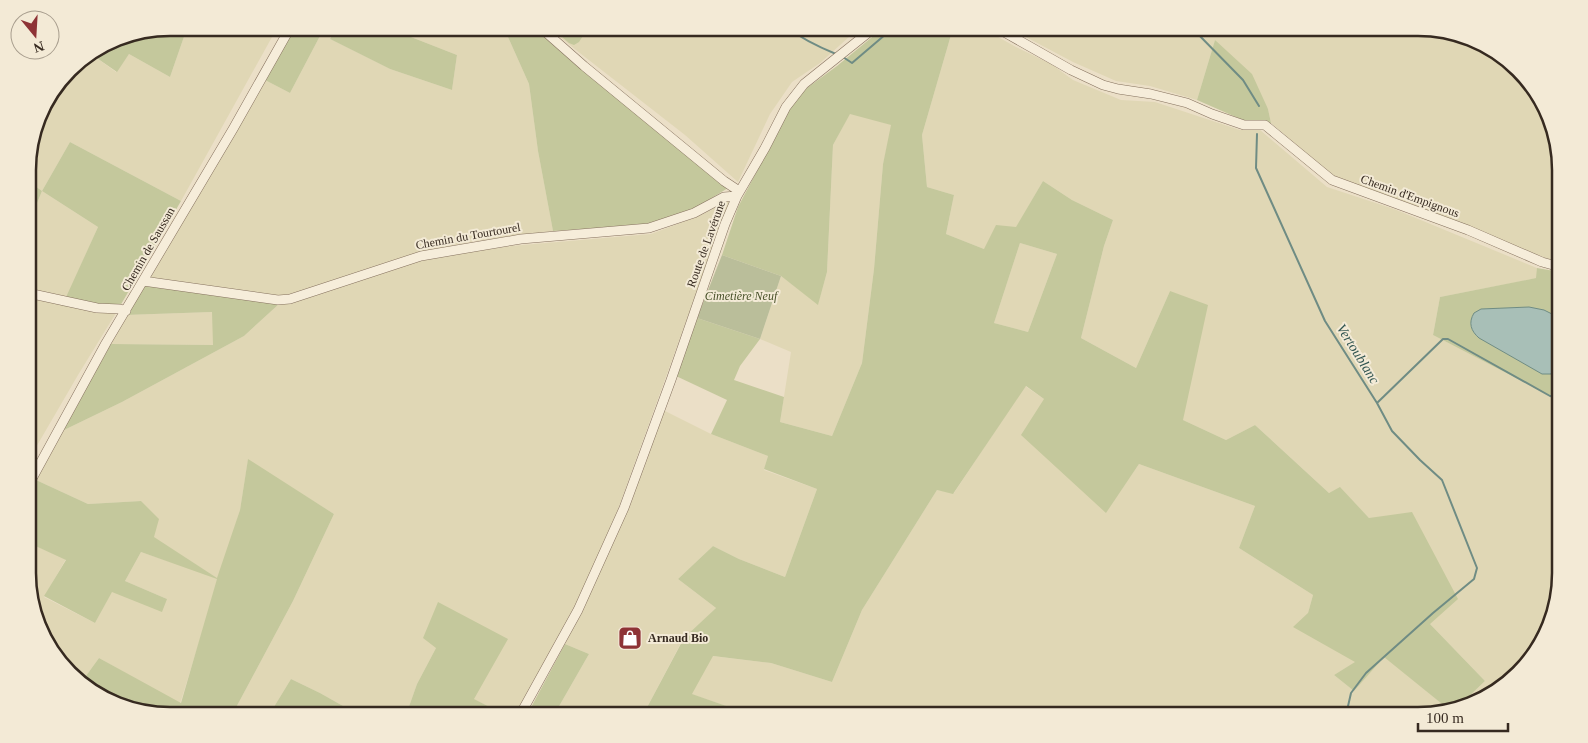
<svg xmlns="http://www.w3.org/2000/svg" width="1588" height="743" font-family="'Times New Roman',serif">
<rect width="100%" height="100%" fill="#ebdfc7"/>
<path fill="#e0d7b5" d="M187,28H277L181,201L70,142L42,191L98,227L63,306L116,313L78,375L28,461V225L42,191L28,181V161L42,107L76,63L91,54L116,72L129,54L170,77Z
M307,28H337L330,39L390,69L452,90L457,55L388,28H504L529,84L538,151L553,231L475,241L431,250L279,298L150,278L265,80L290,93L321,34Z
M549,28H859L820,63L792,82L770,114L738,182L685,135L576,50Z
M953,28H982L1016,47L1051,64L1073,80L1121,100L1155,102L1240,130H1260L1327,187L1394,209L1537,268V278L1440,297L1433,335L1560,401V573L1550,628L1497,691L1462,703L1485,681L1430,624L1369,518L1340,488L1329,493L1255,425L1226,440L1183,420L1170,291L1136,368L1081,338L1104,246L1113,220L1072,200L1043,181L1016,228L984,249L946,234L954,195L927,187L922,135Z
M1009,28H1418L1473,38L1531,84L1559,152L1560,262L1546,258L1332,175L1271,123L1268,109L1215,40L1197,100L1150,86L1116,81L1073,62Z
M850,113L892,125L883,164L874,269L862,363L832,436L780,422L791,352L760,339L781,276L818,304L827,272L833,145Z
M730,200L617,512L574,610L516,715H505L473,699L436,648L417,684L406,715H359L320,693L291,679L269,715H232L293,601L334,514L248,460L240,510L180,704L99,658L83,680L57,659L29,592V543L66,559L44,597L95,623L112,591L167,599L125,581L141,552L215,577L153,537L141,501L88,504L36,480L62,431L122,402L244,336L279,304L421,259L511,246L651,234L699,216Z
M1020,243L1057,254L1028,332L994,323Z
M213,312V345L111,344L125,315Z
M1025,386L1044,399L1106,512L1139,464L1255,506L1239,548L1313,595L1308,613L1356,662L1334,675L1354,691L1384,656L1447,708L1427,715H752L691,694L712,656L771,663L832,682L862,610L937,490L954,493Z
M663,410L711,434L768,456L764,470L817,489L785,577L739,559L713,546L678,579L716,608L682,641L643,715H554L589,654L565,644L630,506Z"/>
<path fill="#c4c89c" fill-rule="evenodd" d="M170,28H187L170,77L129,54L117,72L91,54L116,38Z
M294,28H307L321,34L290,93L265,80Z
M337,28H388L457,55L452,90L390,69L330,39Z
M504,28H534L575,64L728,188L692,210L647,225L553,231L538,151L529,84Z
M552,28H588L579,42L574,45L569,43Z
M883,28H953L922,135L927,187L954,195L946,234L984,249L996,225L1016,227L1043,181L1072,200L1113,220L1104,246L1081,338L1136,368L1170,291L1208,305L1183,420L1226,440L1255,425L1329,493L1340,487L1369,518L1412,512L1458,599L1430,624L1485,681L1462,703L1447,708L1384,657L1354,691L1334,675L1355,662L1293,627L1308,613L1313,595L1239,548L1255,506L1139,464L1106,513L1021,435L1044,399L1026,386L953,494L937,490L862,610L832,682L771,663L713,656L692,694L752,715H643L684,638L716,608L678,579L713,546L739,559L785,577L817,489L764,469L768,456L711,434L727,400L676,376L697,318L760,339L740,366L734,380L784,397L780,422L832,436L862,363L874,269L883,164L891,125L850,114L833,145L827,272L818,305L781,276L722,255L738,207L794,101L807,88L837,66ZM1020,243L1057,254L1028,332L994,323Z
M1215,40L1252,74L1268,109L1271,123L1245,121L1197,100Z
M70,142L181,201L116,313L62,306L98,227L42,191L28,225V181L42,191Z
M1537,268L1560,272V401L1433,335L1440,297L1536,278Z
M145,285L279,304L244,336L122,402L62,431L111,344L213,345L212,312L125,315Z
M248,459L334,514L293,601L232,715H170L115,705L83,680L99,658L181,703L217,579L141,552L125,581L167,599L162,612L112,592L95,623L44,596L66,560L29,543V494L36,480L88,504L141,501L159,519L154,537L217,578L240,510Z
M438,602L508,639L474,699L505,715H406L417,684L436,648L423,638Z
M565,644L589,654L554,715H527Z
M291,679L320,693L359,715H269Z"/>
<path fill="#babe9a" d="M722,255L781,276L760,339L697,318Z"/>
<path fill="#a8bfb7" stroke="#6f8c84" d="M1529,307L1544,310L1560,318V360L1551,374H1542L1479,338C1471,331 1468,323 1474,313L1481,309Z"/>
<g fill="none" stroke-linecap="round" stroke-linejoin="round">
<path stroke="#6f8c84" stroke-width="2" d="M788,28C802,39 819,47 836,54
M1192,28L1243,80L1259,106
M843,57L852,63L893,28
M1257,134L1256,168L1325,321L1377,403L1392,431L1420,460L1442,480L1477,568L1474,579L1433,613L1366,673L1351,693L1346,715
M1377,403L1443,339H1448L1550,396L1560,398"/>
<g stroke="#85715e" stroke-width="10">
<path id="minor" d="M541,28L584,66L724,181L739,191
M997,28L1071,70L1103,85L1118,89L1151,94L1187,103L1212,114L1244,125H1265L1332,180L1468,230L1542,262L1560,267
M143,281L278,300L290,299L421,256L521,239L649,228L694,213L724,197L737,196
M28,293L97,308L120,309L126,311
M29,484L106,343L233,129L290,28
M520,715L578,610L624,508L671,380L725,224L737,196L765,148L786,107L804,84L874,28"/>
</g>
<use href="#minor" stroke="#f6edda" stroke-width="9"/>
</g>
<defs>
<g id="shop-square" transform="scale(1.25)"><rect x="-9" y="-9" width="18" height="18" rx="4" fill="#8e3336" stroke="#f3ead6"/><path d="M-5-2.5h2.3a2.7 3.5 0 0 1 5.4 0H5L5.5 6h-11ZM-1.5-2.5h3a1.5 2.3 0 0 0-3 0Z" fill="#fff"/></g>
</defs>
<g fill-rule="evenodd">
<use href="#shop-square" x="630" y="638"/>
</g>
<g text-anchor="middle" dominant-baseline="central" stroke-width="4" stroke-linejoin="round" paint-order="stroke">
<g font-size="12" fill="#362a20" stroke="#f3ead6">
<text transform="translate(1410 196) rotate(20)">Chemin d'Empignous</text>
<text transform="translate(468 236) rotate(-10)">Chemin du Tourtourel</text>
<text transform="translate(706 244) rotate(-70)">Route de Lavérune</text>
<text transform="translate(148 249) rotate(-60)">Chemin de Saussan</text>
</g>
<g font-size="12" font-style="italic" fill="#485129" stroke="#f3ead6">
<text x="741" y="296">Cimetière Neuf</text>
</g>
<g font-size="12" font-weight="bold" fill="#362a20" stroke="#f3ead6" text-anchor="start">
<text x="648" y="638">Arnaud Bio</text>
</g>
<g font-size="14" font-style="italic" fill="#315551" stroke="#f3ead6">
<text transform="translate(1358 354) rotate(58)">Vertoublanc</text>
</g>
</g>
<path d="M0 0H1588V743H0ZM170 36H1418A134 134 0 0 1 1552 170V573A134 134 0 0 1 1418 707H170A134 134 0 0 1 36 573V170A134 134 0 0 1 170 36Z" fill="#f3ead6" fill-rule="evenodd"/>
<path fill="none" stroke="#362a20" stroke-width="2.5" d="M170 36H1418A134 134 0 0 1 1552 170V573A134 134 0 0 1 1418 707H170A134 134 0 0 1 36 573V170A134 134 0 0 1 170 36Z"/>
<g transform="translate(35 35) rotate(162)"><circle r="24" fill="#f3ead6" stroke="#a79d8d"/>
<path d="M0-4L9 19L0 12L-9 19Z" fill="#8e3336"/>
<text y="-8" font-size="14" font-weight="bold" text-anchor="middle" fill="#362a20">N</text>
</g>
<path d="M1418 723v8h90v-8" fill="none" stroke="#362a20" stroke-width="2.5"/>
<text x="1426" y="723" font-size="15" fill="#362a20" stroke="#f3ead6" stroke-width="4" paint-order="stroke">100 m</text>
</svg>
